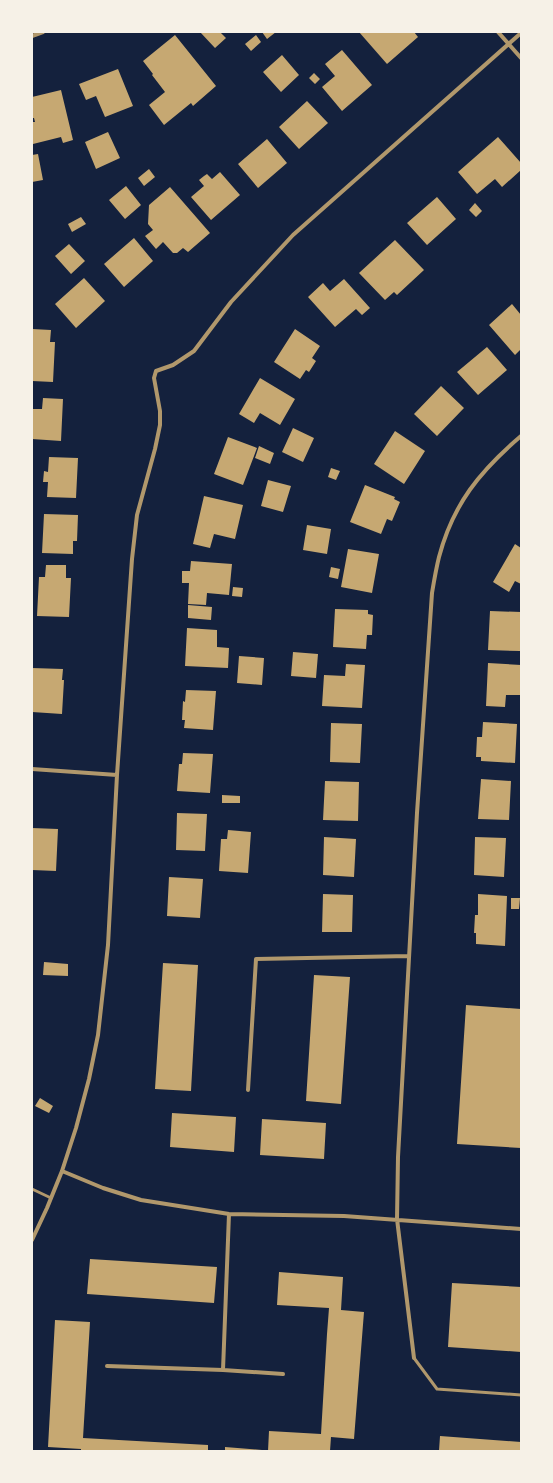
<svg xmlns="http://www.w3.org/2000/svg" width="553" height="1483" font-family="'Exo 2',sans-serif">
<rect width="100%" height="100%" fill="#14213d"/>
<path fill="#c6a872" d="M200,32H220L226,38L215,48Z
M262,32H276L267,39Z
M359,32H414L418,37L387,64Z
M175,35L216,86L193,106L191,103L164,125L149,105L165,92L152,75L153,74L143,61Z
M256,35L261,42L251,51L245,44Z
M342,50L372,85L342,111L322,87L335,76L325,64Z
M282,55L299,75L281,92L263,72Z
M118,69L133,106L105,117L96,96L86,100L79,84Z
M314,73L320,79L315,84L309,78Z
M61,90L73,140L63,143L61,137L33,144L32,122H35L34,118H32V97Z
M307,101L328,123L299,149L279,127Z
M108,132L120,158L96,169L85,142Z
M498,137L521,163V170L502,187L495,179L477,194L458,172Z
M267,139L287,163L258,188L238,164Z
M38,154L43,180L32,182V155Z
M149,169L155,177L144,186L138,178Z
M220,172L240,195L211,220L191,197L204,186L199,180L204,176L207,174L212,179Z
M126,186L141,205L125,219L109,200Z
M170,187L210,233L188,252L183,248L177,253H173L163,242L156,249L145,236L153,230L148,224L149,205Z
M437,197L456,219L427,245L407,223Z
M475,203L482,211L476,217L469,210Z
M81,217L86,224L72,232L68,224Z
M134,238L153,261L124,287L104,264Z
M395,240L424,270L397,295L394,292L385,300L359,273Z
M69,244L85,261L71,274L55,256Z
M84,278L105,301L76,328L55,304Z
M344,279L370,308L362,315L356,309L335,327L308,297L323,283L330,291Z
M512,304L521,315V349L515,355L489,325Z
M32,329L51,330L50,342H55L53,382L32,381Z
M295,329L320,346L312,358L316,361L309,372L306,370L300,379L274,362Z
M487,347L507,370L478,395L457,372Z
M260,378L295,399L280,425L260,413L254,423L239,414Z
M441,386L464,408L437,436L414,414Z
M43,398L63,399L61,441L32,439V409H42Z
M293,428L314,438L303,462L282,452Z
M395,431L425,451L404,484L374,464Z
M228,437L257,448L243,485L214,474Z
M259,446L274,453L270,464L255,458Z
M49,457L78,458L76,498L47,497L48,482H43L44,471L48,472Z
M331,468L340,471L336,480L328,477Z
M268,480L291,486L283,512L261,506Z
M365,485L395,497L394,499L400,502L392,521L387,519L381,534L350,522Z
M204,496L243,505L235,539L214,534L210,548L193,544Z
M44,514L78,515L77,541H73V554L42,553Z
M307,525L331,529L327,554L303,550Z
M515,544L521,548V584L515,581L509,592L493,582Z
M348,549L379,554L372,593L341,587Z
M191,561L232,564L229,595L207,593L206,605L188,604L189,583H182V571H190Z
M46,565H66V578H71L69,617L37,616L39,577H45Z
M331,567L340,569L338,579L329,577Z
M233,587L243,588L242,597L232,596Z
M188,605L212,607L211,620L188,618Z
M335,609L368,610V614L373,615L372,635H367L366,649L333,647Z
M490,611L521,612L520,651L488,650Z
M187,628L217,630V647L229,648L228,668L185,666Z
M293,652L318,654L316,678L291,676Z
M239,656L264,658L262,685L237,683Z
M488,663L521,665V695H506L505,707L486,706Z
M346,664L365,665L362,708L322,706L324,675L345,676Z
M32,668L63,669L62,680H64L62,714L32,712Z
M186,690L216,691L213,730L184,728L185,720H182L183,701L185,702Z
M483,722L517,724L515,763L481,761V757H476L477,737H482Z
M331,723L362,724L360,763L330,762Z
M183,753L213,754L210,793L177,791L179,764H182Z
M481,779L511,781L509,820L478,819Z
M325,781L359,782L358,821L323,820Z
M222,795L240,796V803H222Z
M177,813L207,814L205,851L176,850Z
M32,828L58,829L56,871L32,870Z
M228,830L251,832L248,873L219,871L221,839H227Z
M324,837L356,839L354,877L323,875Z
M475,837L506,838L504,877L474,875Z
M169,877L203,879L200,918L167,916Z
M323,894L353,895L352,932H322Z
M478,894L507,896L505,946L476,944V933H474L475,915H478Z
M511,898H520L519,909H511Z
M44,962L68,964V976L43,975Z
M163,963L198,965L191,1091L155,1089Z
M314,975L350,977L341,1104L306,1101Z
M466,1005L521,1009V1148L457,1144Z
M40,1098L53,1106L49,1113L35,1106Z
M172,1113L236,1117L234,1152L170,1147Z
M262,1119L326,1123L324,1159L260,1155Z
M90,1259L217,1267L214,1303L87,1294Z
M279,1272L343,1277L341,1310L364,1312L354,1439L331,1437L330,1451H268L269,1431L321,1434L327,1334L329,1308L277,1305Z
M452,1283L521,1287V1352L448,1347Z
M55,1320L90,1322L83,1438L208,1445V1451H81V1449L48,1447Z
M440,1436L521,1442V1451H439Z
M225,1447L262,1450V1451H225Z"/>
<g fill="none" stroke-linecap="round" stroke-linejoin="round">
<path stroke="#b1986c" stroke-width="3" d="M32,1189L51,1198
M414,1358L437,1389L521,1395"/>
<path stroke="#b1986c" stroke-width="4" d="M498,32L521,58
M32,36L43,32
M32,769L117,775
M248,1090L256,959L409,956
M62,1171L103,1188L141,1200L229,1214L344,1216L521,1229
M32,1240L47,1208L62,1171L76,1128L89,1079L98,1035L108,945L117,775L132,559L137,515L155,449L160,425V411L154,378L156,371L173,365L194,351L231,302L293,235L521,33
M414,1358L397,1219L398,1157L417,813L432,593C434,581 436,569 439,557C453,504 480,471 521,436
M107,1366L223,1370L229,1214
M223,1370L283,1374"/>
</g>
<rect width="553" height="1483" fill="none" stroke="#f6f1e7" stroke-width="66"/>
</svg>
